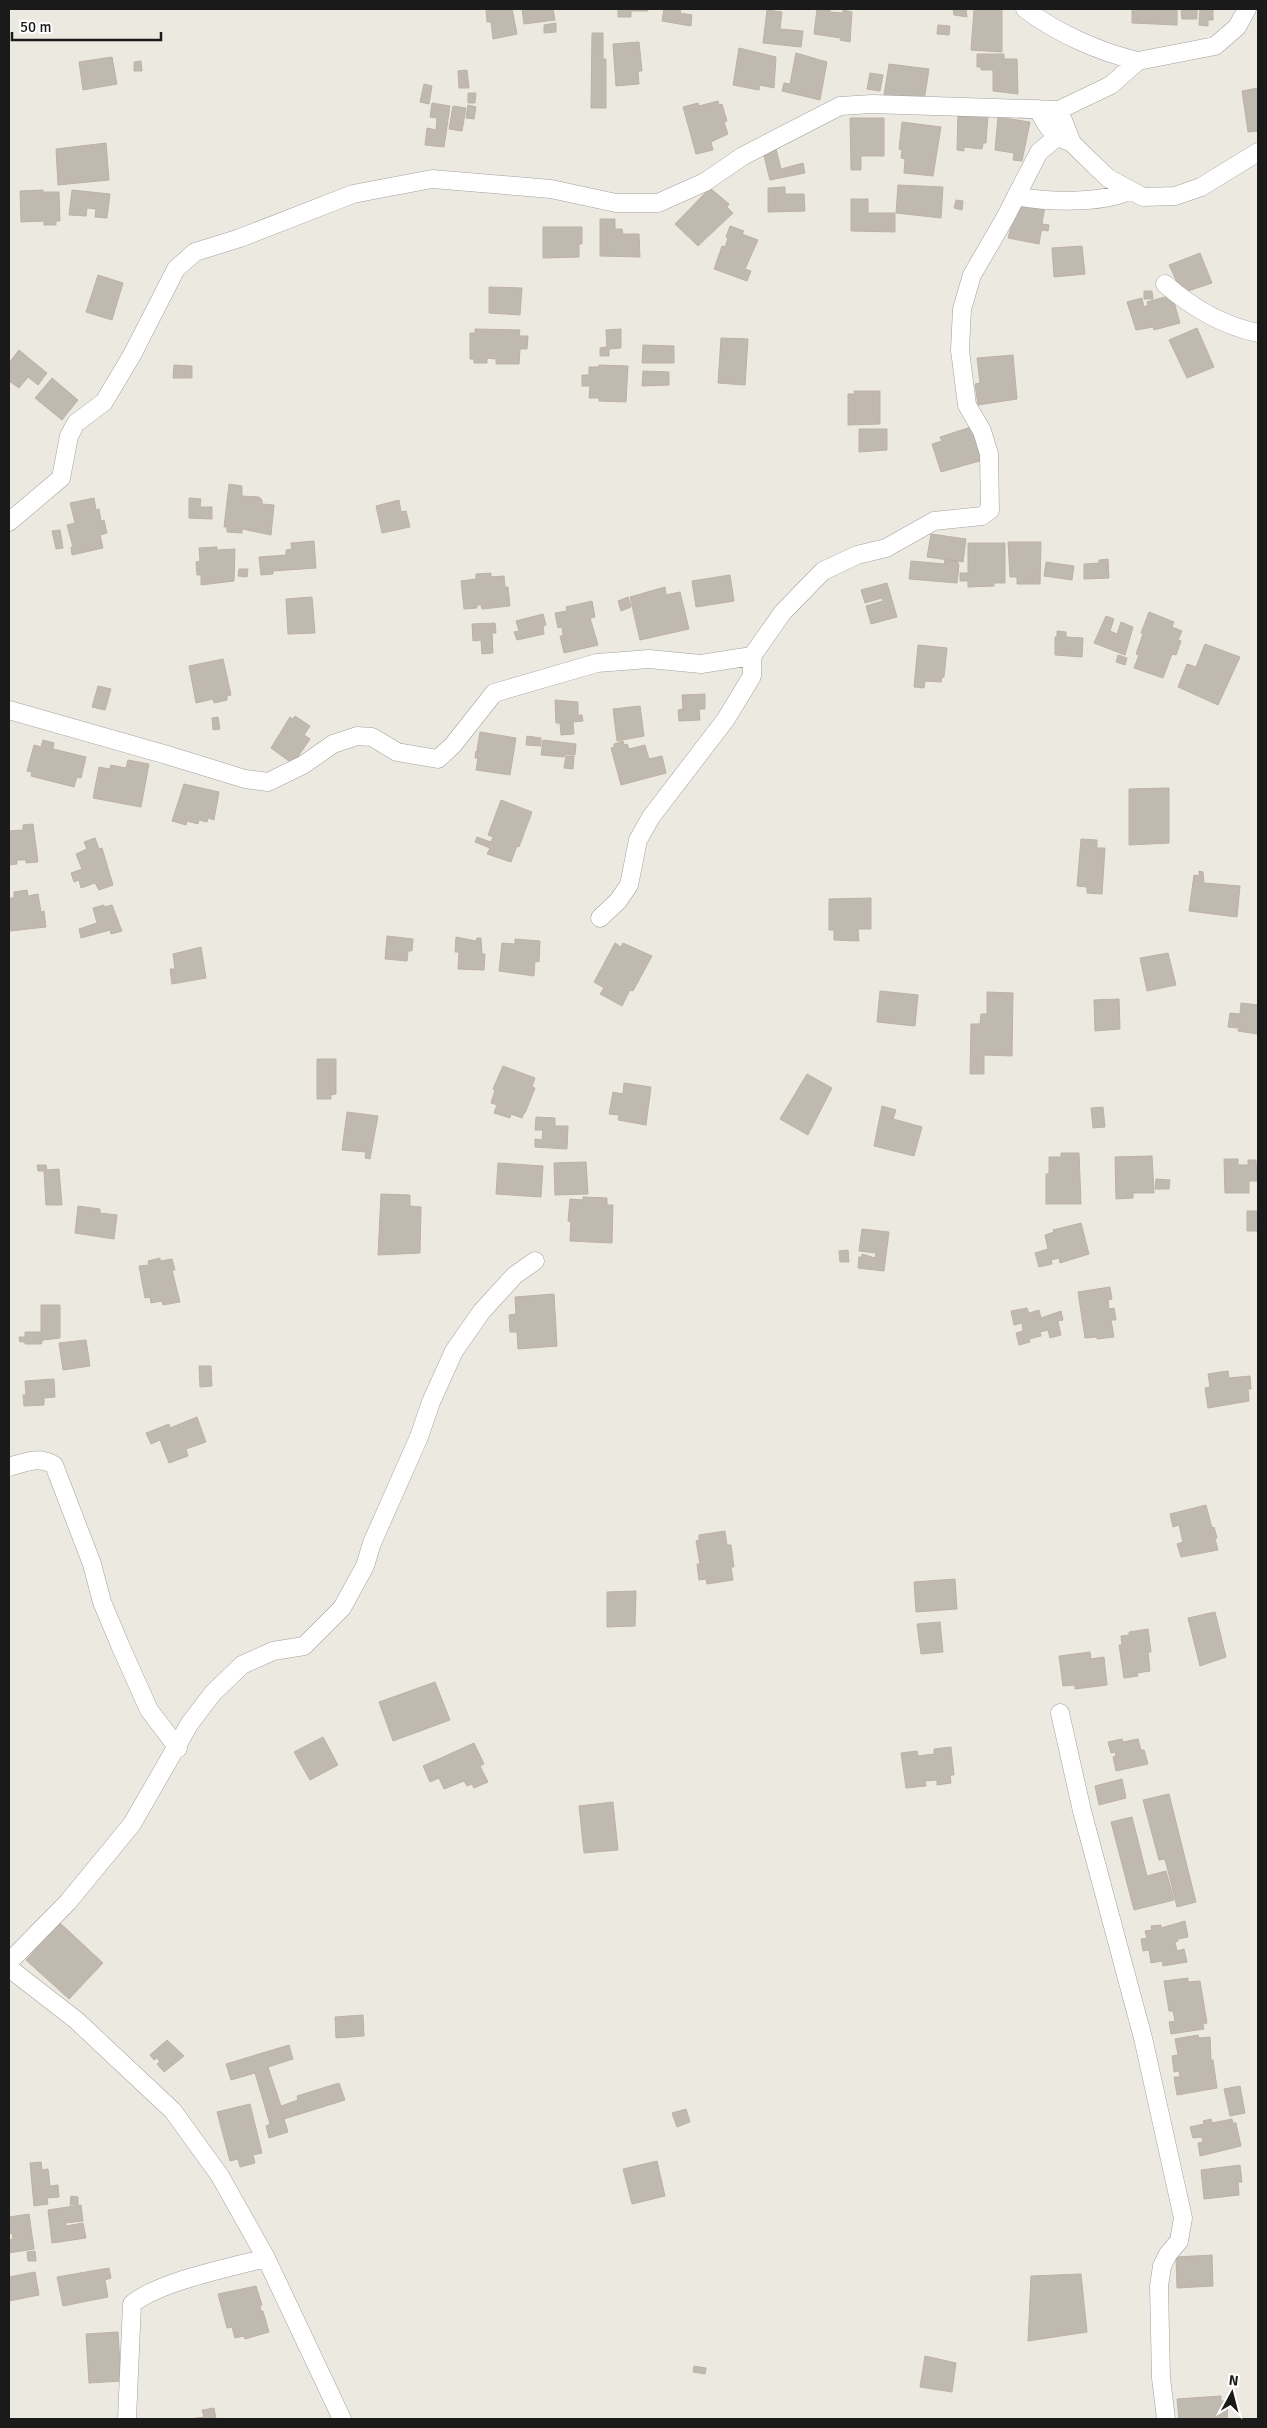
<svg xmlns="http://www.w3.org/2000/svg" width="1267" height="2428" font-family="Signika,sans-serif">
<rect width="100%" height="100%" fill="#eceae0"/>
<path fill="#c0b9b0" stroke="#bdb2a3" d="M489,9H512L517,34L493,39L491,22H487L486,10Z
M522,9H553L555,20L524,24Z
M618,9H647L648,11H631V17H618Z
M664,9H681L680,13L692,15L691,26L662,21Z
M817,9H830V12L843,13V10L852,12L850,42L840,40L841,38L814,34Z
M953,9H966L967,17L954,15Z
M974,9H1002V52L971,50Z
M1132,9H1177V25L1132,23Z
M1181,9H1197V19H1182Z
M1200,9H1213V20H1208V26L1199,25Z
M767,10L782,12L780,29L803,31L801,47L763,43Z
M556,23V32L544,33V25Z
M938,25L950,26L949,35L937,34Z
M592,33H603V59H606V108H591Z
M639,42L642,71H638L639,84L616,86L613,44Z
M739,48L776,57L774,88L760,85L759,90L733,85Z
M796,53L827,62L820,100L782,91L784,83L790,84Z
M977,54H1004V59H1017L1018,94L993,91V70H981V67H977Z
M112,57L117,84L83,90L79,62Z
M141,61L142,71H134V62Z
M889,64L929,69L924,101L884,95Z
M467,70L469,88H459L458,71Z
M870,73L883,75L880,91L867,89Z
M424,84L432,86L429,104L420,102Z
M1258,88V131L1248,132L1242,91Z
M468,93H476L475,103H468Z
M718,101L719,105L722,104L727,121L724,122L728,134L711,142L713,150L696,154L683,107L698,103L699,106Z
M432,103L450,106L444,147L425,145L427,128L436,130L437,118L430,117Z
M468,105L476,107L474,119L466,118Z
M453,106L466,108L462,131L449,129Z
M958,113L988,115L986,143H983L982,149L964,147V151L957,150Z
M998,117L1030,122L1022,161L1013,160L1014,153L995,150Z
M850,118H884V156H861V170H851Z
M902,122L941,127L933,176L904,173L905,159L901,158L902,150L899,149Z
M106,143L109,180L58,185L56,149Z
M776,149L781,169L803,163L805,173L770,180L763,152Z
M898,185L943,187L941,218L896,213Z
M785,187V194H804L805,211L768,212V188Z
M710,188L729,204L727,207L733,213L698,246L675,224Z
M43,190V192H59L60,221H56V225H44V221L21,222L20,191Z
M72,190L110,194L107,218L95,217L96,209L87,208L86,216L69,215Z
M851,199H868V213H895V232L851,231Z
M956,200L963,201L962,210L954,208Z
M1018,201L1045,206L1042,224L1049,225L1048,231L1043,230L1041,232L1039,244L1008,238Z
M600,219H615V229H622L623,234H639L640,257L600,256Z
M730,226L744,231L742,234L758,240L745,269L751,271L747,281L714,269L722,246L725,247L728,238L726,237Z
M543,227H582V244H579V257L543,258Z
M1082,246L1085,274L1054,277L1052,248Z
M1200,253L1212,283L1182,293L1169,265Z
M98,275L123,283L112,320L86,312Z
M489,287L522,288L520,315L489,313Z
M1144,291H1152L1153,299H1144Z
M1172,295L1180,323L1154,330L1153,327L1136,330L1127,302L1142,298L1144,307L1148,305L1147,302Z
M1197,328L1214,367L1187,378L1169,340Z
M475,329L520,330L519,336H528L527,349H520L519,364H496V359L487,358V363H474V359H470V333H475Z
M621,329V348L609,349V356H600V348L607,347L606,330Z
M721,338L748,339L745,385L718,383Z
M643,345L674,346V363H642Z
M19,350L47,373L38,385L28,377L19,388L9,381V363Z
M1013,355L1017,399L978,405L975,384L980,383L977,358Z
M174,365L192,366V378H173Z
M599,365L628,366L626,402L599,401V398H589L590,386H582V375H589V367H599Z
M643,371L669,372V385L642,386Z
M52,378L78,400L62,420L35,398Z
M854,391H880V424L848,425V394H855Z
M971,427L983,460L941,472L932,444L942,441L940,437Z
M859,429H887V450L859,452Z
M229,484L242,486V496L259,497L262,500V504L274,505L271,535L242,529V533L227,532V527H224Z
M94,498L96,510L99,509L101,521L104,520L107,533L100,535L103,548L72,555L71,547H73L67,525L75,523L70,503Z
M189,498L201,499L200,507H212V519L189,518Z
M399,500L401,512L406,511L410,527L382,533L376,506Z
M60,530L63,548L56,549L52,531Z
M931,534L966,539L963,562L927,557Z
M314,541L316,568L273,571V574L261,575L259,557L286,555V550L292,549L291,543Z
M1008,542H1041L1040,584H1017V577H1010Z
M968,543H1005V583H994V586L968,587V581H960V573H968Z
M217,547V550L235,549L234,581L201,585V575H197L196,562L200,561L199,548Z
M1108,559L1109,578L1084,579V564L1099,563V560Z
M945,560L957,561L959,565L957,583L909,579L911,561L944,564Z
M1046,562L1074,566L1072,580L1044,576Z
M239,569H248L247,577L238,576Z
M491,573V577L504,576L505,587H508L510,606L482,609L481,605H477V608L464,609L461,581L476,579V574Z
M730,575L734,601L696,607L692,581Z
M887,583L897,617L871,624L866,606L883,601L882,598L865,603L861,590Z
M665,587L666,595L680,592L689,629L640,640L630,597Z
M312,597L315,633L288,634L286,599Z
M628,597L631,607L621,611L618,601Z
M592,601L595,617L590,618L598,645L564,653L560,636H563L562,627L558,628L555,613L567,611L566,607Z
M1149,612L1174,622L1172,627L1182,631L1178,640L1181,641L1176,655L1172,654L1163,678L1134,668L1139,655L1136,654L1143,634L1141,633Z
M543,614L546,625L543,626L544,634L517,640L514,632L519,631L516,621Z
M1106,616L1114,619L1110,631L1117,634L1121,622L1133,627L1125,655L1094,643Z
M495,623L496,633H492L493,653L482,654L481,640L473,641L472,624Z
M1057,631L1066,632V637L1083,638L1082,657L1055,655V637H1057Z
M1205,644L1240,657L1218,705L1178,687L1187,664L1196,667Z
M918,645L947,648L944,677H942L941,682L925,681L924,688L914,687Z
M1118,655L1127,658L1125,665L1116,662Z
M223,659L231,695L227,696V700L214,703L213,699L196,703L189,666Z
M98,686L111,689L105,710L92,707Z
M705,694V709H699L700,720L679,721L678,710L683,709L682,695Z
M555,700L578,702V715H582L583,721L573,722L574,734L561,735L560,723H556Z
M640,706L644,736L617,741L613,709Z
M295,716L310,726L304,735L310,739L293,764L271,748L290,717L293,719Z
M218,717L220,729L213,730L212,718Z
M480,732L516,738L510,775L476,770L478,758H475L476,751L480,752L477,750Z
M527,736L541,738V746L526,745Z
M43,740L54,743L53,749L86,757L81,778L77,777L74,787L31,776L32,772L27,771L34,745L41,747Z
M543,740L576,744L575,755L566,754L564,757L541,755Z
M623,741L624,745L627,744L629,749L645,745L649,759L662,756L666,773L621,785L611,748L614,747V744Z
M566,756H574L573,769L564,768Z
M128,760L149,764L141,807L93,798L99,767L110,769L111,765L126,768Z
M184,784L219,792L214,820L208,818L207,822L199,820L198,824L187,821L186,825L172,821Z
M1169,788V843L1129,845V789Z
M501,800L532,812L519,847L517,846L511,862L487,854L490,848L475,842L477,837L491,842L493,837L488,835Z
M33,824L38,862L26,863V860H17V864L9,865V831L23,830V825Z
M95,838L99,849L102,848L113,885L99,890L95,883L81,888L79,880L74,882L71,873L82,869L76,854L87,849L84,842Z
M1081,839L1097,840V848H1105L1102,894L1087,893V887L1077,886Z
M1199,871L1203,872L1204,883L1240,886L1237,917L1189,911L1194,875L1199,876Z
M27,890L28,896L38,894L41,912L44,911L46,927L10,931L9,898H14V892Z
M871,898V929H858L859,941L834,940V930H829V899Z
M104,905V907L112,905L122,931L111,934L110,930L81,938L79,929L97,923L93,908Z
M387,936L413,939L412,951H408L407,961L385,959Z
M456,937L476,941L477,938H481L482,954H485L484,970L458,969L459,952H455Z
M515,939L540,941L539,962L535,961L534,976L499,971L502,943L515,944Z
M615,943L621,947L623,943L652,956L633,991L630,990L622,1006L600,994L604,988L594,982Z
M201,947L206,978L172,984L170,969H175L173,954Z
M1168,953L1176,985L1147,991L1140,958Z
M880,991L918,995L915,1026L877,1022Z
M987,992L1013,993L1012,1056L984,1055V1074H970L971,1024H980L981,1014H987Z
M1119,999L1120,1029L1095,1031L1094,1000Z
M1241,1003L1258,1005V1034L1238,1031L1239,1022L1237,1028L1228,1027L1230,1013L1240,1014Z
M317,1059H336V1094L331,1095V1099H317Z
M503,1066L535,1078L532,1087L535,1088L525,1113H524L522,1118L511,1114L510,1118L494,1113L497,1105L491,1103L495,1090L493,1089Z
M807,1074L832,1088L808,1135L780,1119Z
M624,1083L651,1087L646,1125L618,1120L619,1115L609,1114L613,1092L623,1094Z
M882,1106L896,1110L893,1119L922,1127L914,1156L874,1146Z
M1103,1107L1105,1127L1093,1128L1091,1108Z
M347,1112L378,1116L370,1159L365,1158L366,1152L342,1150Z
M536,1117L555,1118V1126H568L567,1149L535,1147V1139L542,1140L543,1130H535Z
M1061,1153H1079L1081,1204H1046V1174H1049V1157H1061Z
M1152,1156L1154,1193H1133V1198L1116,1199L1115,1157Z
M1224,1159H1238V1165H1248V1160H1256L1257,1181H1249V1193H1225Z
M586,1162L588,1194L555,1195L554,1163Z
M498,1163L543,1166L541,1197L496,1194Z
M37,1165H46L47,1170L59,1169L62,1205H46L44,1171H38Z
M1156,1179L1170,1180L1169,1189H1155Z
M381,1194L410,1195V1206L421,1207L420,1253L378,1255Z
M583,1197L607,1198V1205H613L612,1243L570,1241L571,1222L568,1221L570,1199L583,1200Z
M78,1206L100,1209V1213L117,1215L114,1239L75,1233Z
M1247,1211H1258V1231H1247Z
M1081,1223L1089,1254L1060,1263L1059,1258L1051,1260L1052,1264L1039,1267L1035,1253L1048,1249L1045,1235L1054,1232L1053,1230Z
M862,1229L889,1232L884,1271L858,1268L859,1257H862V1254L875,1258L876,1253L859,1251Z
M848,1250L849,1262H840L839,1251Z
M160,1258V1261L172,1259L175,1270H172L180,1302L163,1305L162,1301L151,1303L150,1297L145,1298L139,1266L149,1265L148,1261Z
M1110,1287L1112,1299L1108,1300L1109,1309L1114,1308L1116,1320H1111L1114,1337L1097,1339V1337L1085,1338L1078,1292Z
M554,1294L557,1346L518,1349L517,1332H510L509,1315L516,1314L515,1297Z
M41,1305H60V1338L43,1340L41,1344H25V1342H20L19,1337H25V1332H41Z
M1027,1308L1029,1313L1039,1310L1041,1318L1061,1311L1063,1320L1058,1321L1061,1335L1050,1338L1048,1330L1040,1332L1041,1336L1029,1339L1030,1342L1019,1345L1016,1333L1023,1331L1022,1323L1014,1325L1011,1311Z
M86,1340L90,1366L63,1370L59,1343Z
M199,1366H211L212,1386L200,1387Z
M1228,1371L1229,1378L1250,1376L1251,1389H1248L1249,1401L1208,1408L1205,1388L1210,1387L1208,1374Z
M54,1379L55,1397L44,1398V1405L24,1406L23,1395H26L25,1381Z
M197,1417L206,1442L186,1449L188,1456L169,1463L160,1440L151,1444L146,1433L169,1424L170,1428Z
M1206,1505L1212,1528L1214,1527L1217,1538L1215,1539L1218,1550L1181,1557L1177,1544L1183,1542L1179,1525L1173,1527L1170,1514Z
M725,1531L727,1545H731L734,1567H731L733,1580L707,1584L706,1579L699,1580L697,1564H700L696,1541L699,1540V1535Z
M955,1579L957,1609L916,1612L914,1582Z
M636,1591L635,1626L607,1627V1592Z
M1215,1612L1226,1657L1200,1666L1188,1618Z
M940,1622L943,1652L921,1654L917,1624Z
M1148,1629L1151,1652H1148L1150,1671L1137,1673L1138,1676L1124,1678L1119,1645H1122L1121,1636L1129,1635V1632Z
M1090,1652L1091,1659L1104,1657L1107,1685L1075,1689V1685L1063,1686L1059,1656Z
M435,1682L450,1720L393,1741L379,1702Z
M323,1737L338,1765L310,1780L294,1752Z
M1122,1739L1123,1742L1138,1739L1141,1750H1144L1148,1764L1116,1771L1113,1757L1116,1756L1115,1752L1111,1753L1108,1742Z
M474,1743L484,1764L480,1766L488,1782L474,1788L472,1784L467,1786L464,1781L444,1789L439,1778L430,1782L423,1766Z
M951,1747L954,1775H950L951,1783L937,1785V1780L925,1781L926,1786L906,1788L901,1753L917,1751L918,1756L934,1754V1749Z
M1122,1779L1126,1798L1099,1805L1095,1786Z
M1169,1794L1196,1902L1177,1907L1165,1859L1159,1860L1143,1800Z
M613,1802L618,1850L584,1853L579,1806Z
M1132,1817L1147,1876L1166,1871L1174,1900L1134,1910L1111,1822Z
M1185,1921L1188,1937L1178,1939V1941L1175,1942L1177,1951L1184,1949L1187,1962L1163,1966L1162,1961L1151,1963L1149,1950L1143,1951L1141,1939L1147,1938L1145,1931L1152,1930L1151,1926L1161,1925V1928Z
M60,1923L103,1963L69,1999L26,1960Z
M1188,1978V1982L1200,1981L1207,2023L1203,2024L1204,2029L1171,2034L1169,2022L1175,2021L1173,2011H1169L1164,1981Z
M363,2015L364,2036L336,2038L335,2017Z
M1198,2035L1199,2038L1210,2037L1211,2060H1213L1217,2088L1177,2095L1174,2077H1180L1179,2071L1174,2072L1172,2056L1178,2055L1175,2039Z
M167,2040L184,2056L164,2072L157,2064L160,2062L157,2058L154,2060L150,2055Z
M289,2045L293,2059L268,2067L281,2106L298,2100L297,2096L339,2083L345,2100L284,2119L288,2132L269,2138L266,2126L270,2124L255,2073L231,2080L226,2064Z
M1240,2086L1245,2113L1230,2116L1224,2089Z
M250,2104L262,2153L253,2155L255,2163L240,2167L238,2159L230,2161L217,2112Z
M686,2109L690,2122L677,2127L672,2113Z
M1211,2119L1212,2123L1232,2119L1233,2123H1236L1241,2146L1200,2156L1198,2143L1203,2142L1202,2137L1193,2138L1190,2127L1204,2124L1203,2121Z
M657,2161L665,2196L632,2204L623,2169Z
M41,2162L42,2170L48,2169L50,2186L58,2185L59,2197L47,2198L48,2204L34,2206L30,2163Z
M1240,2165L1242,2182H1238L1239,2195L1204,2199L1201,2170Z
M71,2196L78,2197V2205H70Z
M81,2205L83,2221L65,2223L66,2226L83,2223L86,2238L52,2243L48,2210Z
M29,2214L34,2249L9,2253V2240L13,2239L12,2233L9,2234V2217Z
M35,2251L36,2261H28L27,2252Z
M1212,2255L1213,2286L1177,2288L1176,2257Z
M109,2268L111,2278L105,2280L108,2297L63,2306L57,2277Z
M35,2272L39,2295L9,2301V2277Z
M1081,2274L1087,2332L1028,2341L1031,2276Z
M256,2286L262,2305L260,2306L261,2311H263L269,2332L245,2339L244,2336L235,2338L232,2327L227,2328L218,2294Z
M118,2332L121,2381L89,2383L86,2334Z
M925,2356L956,2363L952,2392L920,2387Z
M694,2366L706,2368L705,2374L693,2372Z
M1221,2396V2401H1228L1227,2419H1179L1177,2399Z
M214,2408L216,2419H190L204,2417L202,2410Z"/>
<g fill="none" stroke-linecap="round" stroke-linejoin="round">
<g stroke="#a1a1a1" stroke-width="19">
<path id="street" d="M1025,9C1057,33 1099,52 1138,61
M1038,109C1045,124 1051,134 1067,141
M1059,110L1072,143L1082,153L1108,178L1143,197L1175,196L1201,187L1258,152
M1016,196C1048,202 1099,204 1129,191
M1165,284C1191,307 1224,326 1258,333
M9,522L61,478L69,436L76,423L104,402L132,355L176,269L195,252L240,238L353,194L432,179L551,189L616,203H658L705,182L743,156L840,106L872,104L1059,110L1111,85L1138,61L1215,46L1237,27L1247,9
M9,710L167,755L245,779L268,782L303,765L333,744L357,736L372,737L397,752L438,759L453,745L494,693L597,663L649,659L701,664L752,656L783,612L823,571L857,555L886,548L934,521L982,516L990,510L989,454L982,431L967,405L960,350L962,309L972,275L1005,218L1039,152L1057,137
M600,918L618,901L629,885L638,840L651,817L726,719L752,676V656
M9,1467C26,1462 38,1456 54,1465L92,1564L102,1602L120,1645L149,1710L178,1748
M1060,1713L1082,1811L1143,2038L1183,2218L1179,2241L1168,2254L1162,2266L1159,2286L1161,2378L1166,2419
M9,1962L68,1902L132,1824L190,1723L213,1693L242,1665L273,1651L304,1646L342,1608L365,1566L372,1543L419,1437L431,1402L454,1351L482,1311L515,1275L535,1261
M9,1968L76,2020L173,2111L220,2176L266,2258L342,2419
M127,2419L132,2304C158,2282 231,2267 266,2258"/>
</g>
<use href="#street" stroke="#fff" stroke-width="18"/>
</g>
<rect width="1267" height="2428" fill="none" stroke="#1a1a1a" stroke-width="20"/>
<g transform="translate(1232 2393) rotate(7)" stroke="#ffffff" stroke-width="4" paint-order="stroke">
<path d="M0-4L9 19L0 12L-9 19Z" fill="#1a1a1a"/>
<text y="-8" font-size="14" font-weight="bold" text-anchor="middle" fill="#1a1a1a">N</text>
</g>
<path d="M12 32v8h149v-8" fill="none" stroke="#1a1a1a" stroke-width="2.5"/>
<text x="20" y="32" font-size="15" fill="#1a1a1a" stroke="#ffffff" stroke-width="4" paint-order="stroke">50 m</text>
</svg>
